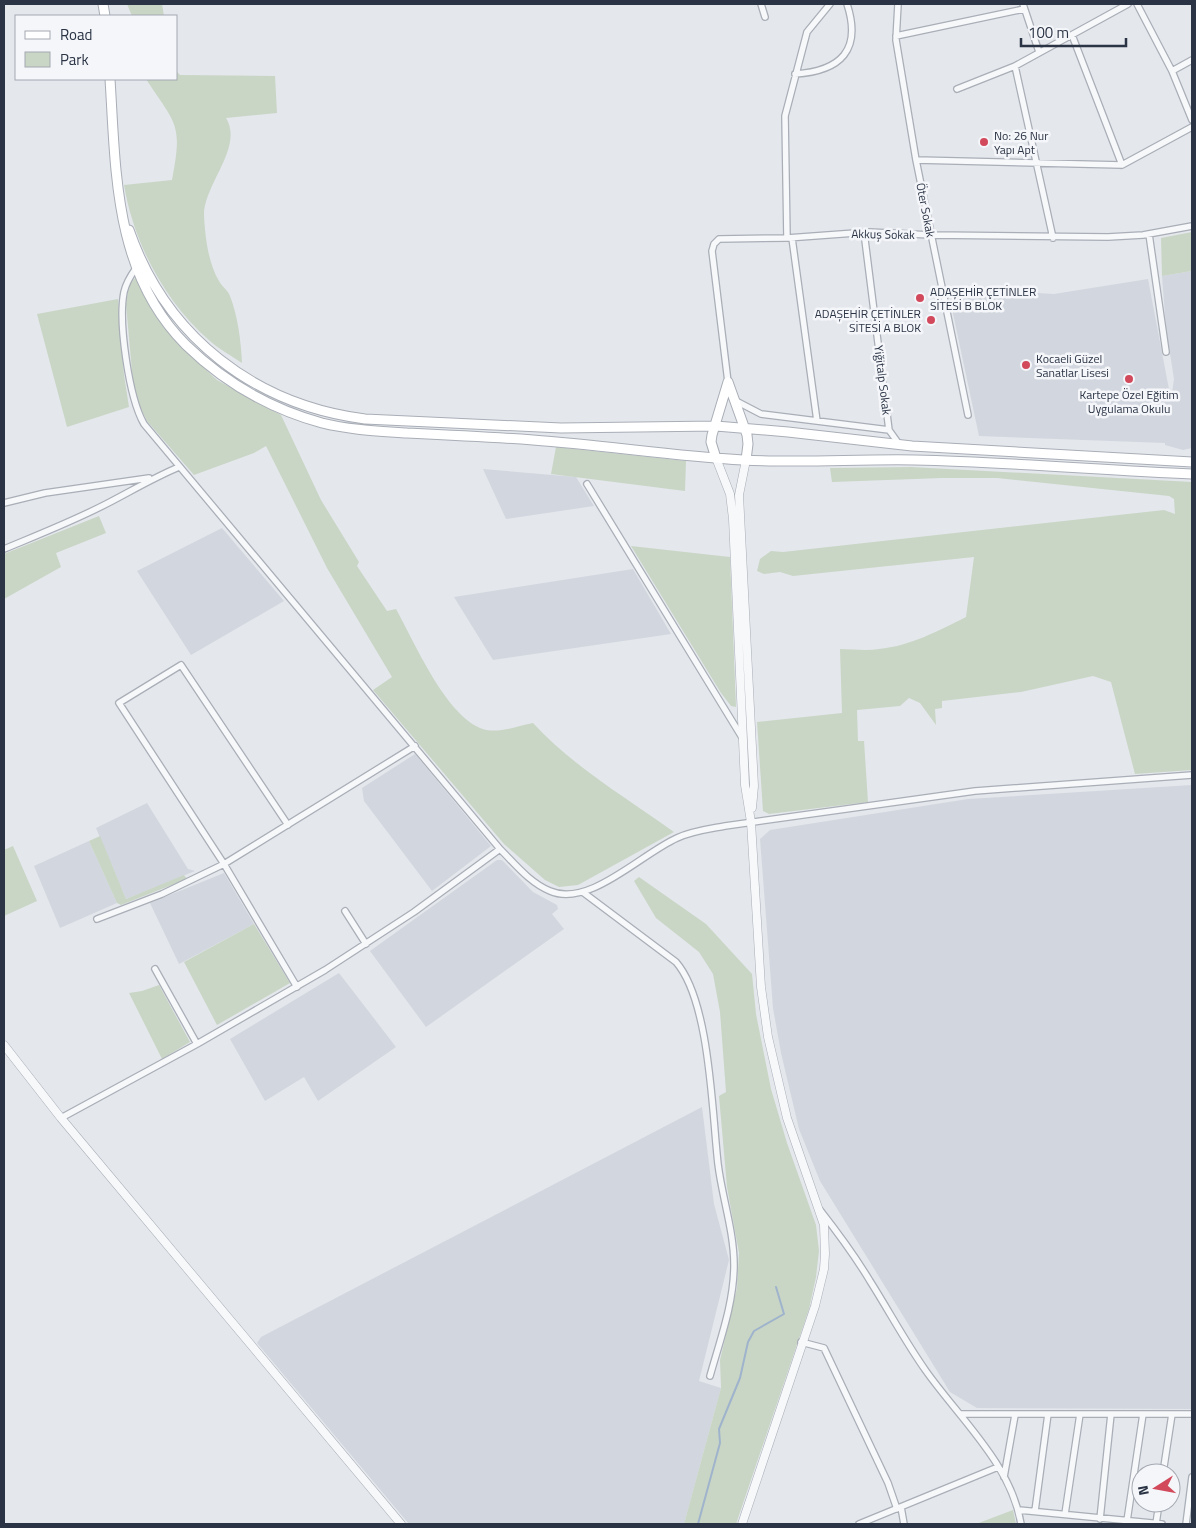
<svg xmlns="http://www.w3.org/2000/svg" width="1196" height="1528" font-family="'Titillium Web',sans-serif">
<rect width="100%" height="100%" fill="#e4e7ec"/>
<path fill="#d2d6de" d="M1192,271V448L1183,450L1165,445V443L979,436L948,290L951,288L1054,294L1148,279L1171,400L1174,379L1166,328L1162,276Z
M483,469L576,477L594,506L506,519Z
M222,528L284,601L191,655L137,571Z
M633,569L671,634L493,660L454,597Z
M415,754L491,846L432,891L364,801L362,788Z
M1192,785V1409L977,1408L950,1392L820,1181L799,1129L781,1053L773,1008L760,839L770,830L968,799Z
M147,803L188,869L195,871L126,899L96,828Z
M89,841L117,903L60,928L34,866Z
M497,860H502L533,892L557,905L558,909L552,914L564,929L426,1027L370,951Z
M224,873L254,924L179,964L150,903Z
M339,973L396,1047L318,1101L304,1077L265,1101L230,1039Z
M702,1107L714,1204L729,1260L699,1381L721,1388L684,1524H409L257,1343L261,1337Z"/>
<path fill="#c9d6c5" d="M127,4H162L164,16H132Z
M176,71L180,75L275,76L277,113L226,118C244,147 204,184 204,215C205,235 208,263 219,281C222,287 228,290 230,296C238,317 241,341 242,363C232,356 220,350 210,341C165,302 134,244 124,185L172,180C183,123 176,125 146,79H176Z
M1192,232V271L1162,276L1161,238Z
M136,277L160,322L191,356L217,380L281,415L321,500L359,562L357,566L387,611L396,609C415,643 444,712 480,728C496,735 517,726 533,723C572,766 627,798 674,832L578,885L559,887L545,880L504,844L373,690L392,677L327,568L266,446L254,453L194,475L147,421L134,394L126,304L129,285Z
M118,299L124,375L129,407L67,427L37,314Z
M556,447L686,461L685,491L551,474Z
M911,467L1192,482V770L1135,774L1111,682L1093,676L1021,692L942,701V708L935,709L936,725L920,703L909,698L900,706L857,710L858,741H864L868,802L769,814L763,811L757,722L842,713L840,649C852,649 866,651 879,649C910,646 938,631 966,617L974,557L793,576L780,572L764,574L757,571L760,559L771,551L783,552L1164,510L1175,514L1174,499L1169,496L997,478H942L832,482L830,468Z
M99,516L106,533L56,553L61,567L4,599V554Z
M631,546L730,557L736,707L731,706L721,693Z
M100,836L126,899L184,875L187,879L121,905L117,903L89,841Z
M13,846L37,901L4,916V850Z
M639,877L706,924L752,974L756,1014L771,1089L787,1143L816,1225L819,1251L816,1277L809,1309L736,1524H684L721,1388L720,1360L737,1288L739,1253L727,1187L719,1096L726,1092L720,1012L713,974L699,952L656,918L634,881Z
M254,924L290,983L217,1025L184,962Z
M159,985L190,1042L162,1059L129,993L142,991Z
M1013,1510L1016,1524H976Z"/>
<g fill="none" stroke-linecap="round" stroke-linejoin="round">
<path stroke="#9fb4cc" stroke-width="2" d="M698,1524L720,1443L719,1429L740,1378L748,1342L754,1331L784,1314L776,1287"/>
<g stroke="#a9aeb7" stroke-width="8">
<path id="minor" d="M761,4L765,17
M898,4L896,40L916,160L968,415
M1023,4L1039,52
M1137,4L1172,71L1192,120
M1072,35L1122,165
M896,36L1024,9
M1015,66L1053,238
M1172,71L1192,60
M795,74C841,71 862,50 847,4
M957,89L1015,66L1128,4
M916,160L1122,165L1192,127
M1149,234L1166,352
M787,238L785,116L807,32L830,4
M792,238L817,421
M136,268C131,275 126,283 124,292C118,322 129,398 144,424L500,849C515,864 530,883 550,891C589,908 641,854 677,838C692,831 709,829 725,826L975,791L1192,775
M728,382L712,251L714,244L719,239L787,238L869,232L931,235L1108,237L1143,235L1192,226
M736,401L761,414L889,430L864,232
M889,430L899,444
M587,484L743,739
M4,503L45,493L149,478
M4,549C40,534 76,520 110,502C133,490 155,477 179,467
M288,825L181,665L119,703L224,864L297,987
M584,893L676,962C710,1001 712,1112 718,1164C722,1197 734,1231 734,1265C734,1303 720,1340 710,1376
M345,911L366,944
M97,919L162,894L224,864L415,746
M155,969L197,1044
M61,1118L197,1044L325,970L414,912L500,849
M820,1210C838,1233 855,1256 870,1281C889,1311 906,1343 926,1371C960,1419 1011,1464 1021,1524
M801,1342L824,1348L888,1483L897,1509
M961,1414H1192
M1163,1473L1172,1414
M1004,1477L1015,1415
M901,1507L904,1524
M1019,1510L1162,1524
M1035,1511L1048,1414
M1065,1514L1080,1414
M1100,1519L1111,1414
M1127,1521L1143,1414
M859,1524L998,1467
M1156,1524L1159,1503
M1186,1524L1192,1477"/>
</g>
<g stroke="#a9aeb7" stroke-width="9">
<path id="tertiary" d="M716,458L730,494L733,519L745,785L751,822L761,987L768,1037L787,1118L824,1225L825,1254L824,1269L815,1306L742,1524
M746,460L739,495L754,786L752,808
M4,1045L61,1118L401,1524"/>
</g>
<g stroke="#a9aeb7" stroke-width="11">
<path id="secondary" d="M103,4L105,16
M110,79C116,173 114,273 186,345C224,382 271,409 322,423C350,430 379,431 407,433C449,435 491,437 533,440C603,445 673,456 743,460C800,463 858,459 915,460C1007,462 1100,470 1192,474
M129,230C166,337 255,405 365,419L561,428L716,426L788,432L912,446L1192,462
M728,382L747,435L748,444L746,460
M716,458L711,442L712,435L728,382"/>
</g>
<use href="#minor" stroke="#f7f8fa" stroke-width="5.5"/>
<use href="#tertiary" stroke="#f7f8fa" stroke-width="8"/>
<use href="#secondary" stroke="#fff" stroke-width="9"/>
</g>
<g fill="#d1495b" stroke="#f4f6f9" stroke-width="2">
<circle cx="984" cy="142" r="5"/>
<circle cx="920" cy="298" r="5"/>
<circle cx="931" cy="320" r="5"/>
<circle cx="1026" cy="365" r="5"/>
<circle cx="1129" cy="379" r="5"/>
</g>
<g text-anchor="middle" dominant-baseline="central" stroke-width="5" stroke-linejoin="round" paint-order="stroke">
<g font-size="12" fill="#2b3445" stroke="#f4f6f9" text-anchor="start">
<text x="994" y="135">No: 26 Nur<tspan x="994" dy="14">Yapı Apt</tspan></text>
<text x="930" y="291">ADAŞEHİR ÇETİNLER<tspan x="930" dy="14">SİTESİ B BLOK</tspan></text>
<text x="921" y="313" text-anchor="end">ADAŞEHİR ÇETİNLER<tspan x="921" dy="14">SİTESİ A BLOK</tspan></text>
<text x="1036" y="358">Kocaeli Güzel<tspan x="1036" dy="14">Sanatlar Lisesi</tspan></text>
<text x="1129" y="394" text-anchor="middle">Kartepe Özel Eğitim<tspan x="1129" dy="14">Uygulama Okulu</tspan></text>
</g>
<g font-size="12" fill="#2b3445" stroke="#f4f6f9">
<text transform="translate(926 210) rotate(79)">Öter Sokak</text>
<text transform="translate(883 234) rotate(1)">Akkuş Sokak</text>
<text transform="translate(883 380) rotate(83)">Yiğitalp Sokak</text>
</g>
</g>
<rect width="1196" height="1528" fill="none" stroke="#2b3445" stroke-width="10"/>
<rect x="15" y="15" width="162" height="65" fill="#f4f6f9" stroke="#a4a8b1"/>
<rect x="25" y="31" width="25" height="8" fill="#ffffff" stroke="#a4a8b1"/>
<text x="60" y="40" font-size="15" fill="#2b3445">Road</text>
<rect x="25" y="52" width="25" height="15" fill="#c9d6c5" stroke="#a4a8b1"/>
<text x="60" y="65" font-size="15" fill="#2b3445">Park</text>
<g transform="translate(1156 1488) rotate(259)"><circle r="24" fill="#f4f6f9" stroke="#a4a8b1"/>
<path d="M0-4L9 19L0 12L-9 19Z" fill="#d1495b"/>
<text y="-8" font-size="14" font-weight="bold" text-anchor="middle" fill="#2b3445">N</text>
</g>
<path d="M1021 38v8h105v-8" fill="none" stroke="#2b3445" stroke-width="2.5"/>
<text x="1028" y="38" font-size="15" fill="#2b3445" stroke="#f4f6f9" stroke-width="4" paint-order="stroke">100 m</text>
</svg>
